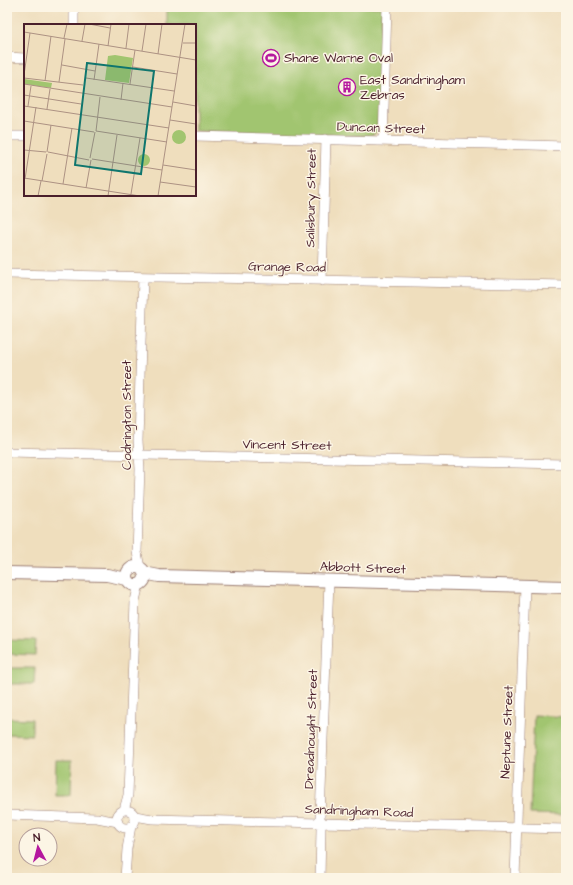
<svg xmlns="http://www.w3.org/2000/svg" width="573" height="885" font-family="'Architects Daughter',sans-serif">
<rect width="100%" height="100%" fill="#fcf5e5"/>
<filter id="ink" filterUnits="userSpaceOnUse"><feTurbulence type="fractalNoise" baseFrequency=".025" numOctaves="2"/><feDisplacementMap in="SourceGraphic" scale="8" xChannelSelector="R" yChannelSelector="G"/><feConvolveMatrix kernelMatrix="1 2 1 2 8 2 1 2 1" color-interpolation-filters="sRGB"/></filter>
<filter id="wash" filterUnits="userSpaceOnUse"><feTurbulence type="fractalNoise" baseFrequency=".012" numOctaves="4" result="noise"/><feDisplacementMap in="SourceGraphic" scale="16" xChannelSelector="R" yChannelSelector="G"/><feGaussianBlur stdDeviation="0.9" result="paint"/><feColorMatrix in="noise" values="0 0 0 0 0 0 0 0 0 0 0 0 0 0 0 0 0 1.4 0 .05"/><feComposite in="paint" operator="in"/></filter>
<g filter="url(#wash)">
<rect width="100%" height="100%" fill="#efdebd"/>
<path fill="#a1c56f" stroke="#76724d" d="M167,7H382L378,127C377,133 374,135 367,136L195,131V25H167Z
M7,640L36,641L35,655L7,654Z
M7,668H35L34,684H7Z
M534,715L566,717V815L530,814Z
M7,718L32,719V735L7,734Z
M56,760H72L71,795H55Z"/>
</g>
<g filter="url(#ink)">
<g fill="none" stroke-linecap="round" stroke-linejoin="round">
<g stroke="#9c7e74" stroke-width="10">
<path id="street" d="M74,25V7
M7,57L25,58
M7,136H25
M195,136L566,146
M383,141L387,7
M7,274L566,285
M322,281L326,139
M7,452L566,464
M140,568L137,552L140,469L138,441L143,277
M124,810L128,795L135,601L139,584
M117 819a9 9 0 1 1 18 0a9 9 0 1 1-18 0Z
M7,815L97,818L118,822
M135,816L152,819L566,829
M125,878L127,849L131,826
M320,878L321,828L320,817L329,581
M515,878L525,586"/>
</g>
<g stroke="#9c7e74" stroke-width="14">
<path id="secondary" d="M127 576a9 9 0 1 1 18 0a9 9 0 1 1-18 0Z
M7,573L107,575L127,579
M144,573L159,576L566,587"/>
</g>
<use href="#street" stroke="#fff" stroke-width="9"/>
<use href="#secondary" stroke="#fff" stroke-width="12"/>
</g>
</g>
<defs>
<g id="stadium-ring" transform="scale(0.9)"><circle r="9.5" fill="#fcf5e5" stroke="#b5179e" stroke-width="1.5"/><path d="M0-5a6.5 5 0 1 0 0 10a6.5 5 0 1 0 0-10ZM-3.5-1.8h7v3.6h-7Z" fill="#b5179e"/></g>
<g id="building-ring" transform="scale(0.9)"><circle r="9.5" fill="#fcf5e5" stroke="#b5179e" stroke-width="1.5"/><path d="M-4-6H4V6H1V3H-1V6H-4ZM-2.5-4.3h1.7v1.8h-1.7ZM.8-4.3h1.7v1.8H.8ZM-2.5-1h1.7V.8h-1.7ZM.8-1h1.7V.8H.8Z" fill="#b5179e"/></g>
</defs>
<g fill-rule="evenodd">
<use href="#stadium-ring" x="271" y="58"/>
<use href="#building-ring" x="347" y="87"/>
</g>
<g text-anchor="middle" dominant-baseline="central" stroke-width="3" stroke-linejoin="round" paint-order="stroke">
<g font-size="13" fill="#4a1f2b" stroke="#fcf5e5" text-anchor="start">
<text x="284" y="58">Shane Warne Oval</text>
<text x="360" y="80">East Sandringham<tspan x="360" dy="15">Zebras</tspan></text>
</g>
<g font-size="13" fill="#4a1f2b" stroke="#fcf5e5">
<text transform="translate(381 128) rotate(2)">Duncan Street</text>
<text transform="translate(311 198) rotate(-89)">Salisbury Street</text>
<text transform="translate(287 267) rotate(1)">Grange Road</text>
<text transform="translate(127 415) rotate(-90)">Codrington Street</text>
<text transform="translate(287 445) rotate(1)">Vincent Street</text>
<text transform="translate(363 568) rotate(2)">Abbott Street</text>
<text transform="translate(311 729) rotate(-88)">Dreadnought Street</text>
<text transform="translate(507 732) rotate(-88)">Neptune Street</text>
<text transform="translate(359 811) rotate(2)">Sandringham Road</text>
</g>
</g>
<g transform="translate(24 24)">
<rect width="172" height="172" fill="#efdebd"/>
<path d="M91,31L109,34L105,59L81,56L84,32ZM0,55L28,59L27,64L0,60ZM148 113a7 7 0 1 1 14 0a7 7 0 1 1-14 0ZM114 136a6 6 0 1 1 12 0a6 6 0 1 1-12 0Z" fill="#a1c56f"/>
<path fill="none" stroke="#ad9283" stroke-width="1" d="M65,0L86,4M0,8L172,36M40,14L43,0M58,17L61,0M159,19H172M84,22L87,0M102,24L105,0M118,27L122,0M134,30L138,0M38,41L71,47M109,43L153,50M0,51L6,9M0,54L59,61M62,54L150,67M70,56L75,20M21,57L27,12M35,58L41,15M0,60L148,83M106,60L111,26M0,71L57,80M97,76L99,59M149,78L172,82M0,82L145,104M4,82L7,62M23,85L26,65M146,96L172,100M0,97L70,108M72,107L143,118M72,107L76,73M0,126L22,128M23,128L27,101M24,128L65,136M66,134L71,108M68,135L138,146M139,141L172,146M0,154L116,172M1,155L12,83M18,157L23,130M136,158L172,163M39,160L48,104M62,164L67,136M107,170L116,114M14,172L17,157M84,172L93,111M134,172L161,0"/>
<path fill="#0f766e" fill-opacity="0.15" stroke="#0f766e" stroke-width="2" d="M63,39L130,47L117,150L51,141Z"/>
<rect width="172" height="172" fill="none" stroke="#4a1f2b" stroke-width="2"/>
</g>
<rect width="573" height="885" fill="none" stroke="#fcf5e5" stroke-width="24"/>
<g transform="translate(38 847) rotate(353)"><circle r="19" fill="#fcf5e5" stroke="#b59f9b"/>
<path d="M0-3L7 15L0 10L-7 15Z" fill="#b5179e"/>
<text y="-6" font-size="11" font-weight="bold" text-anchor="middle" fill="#4a1f2b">N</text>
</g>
</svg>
